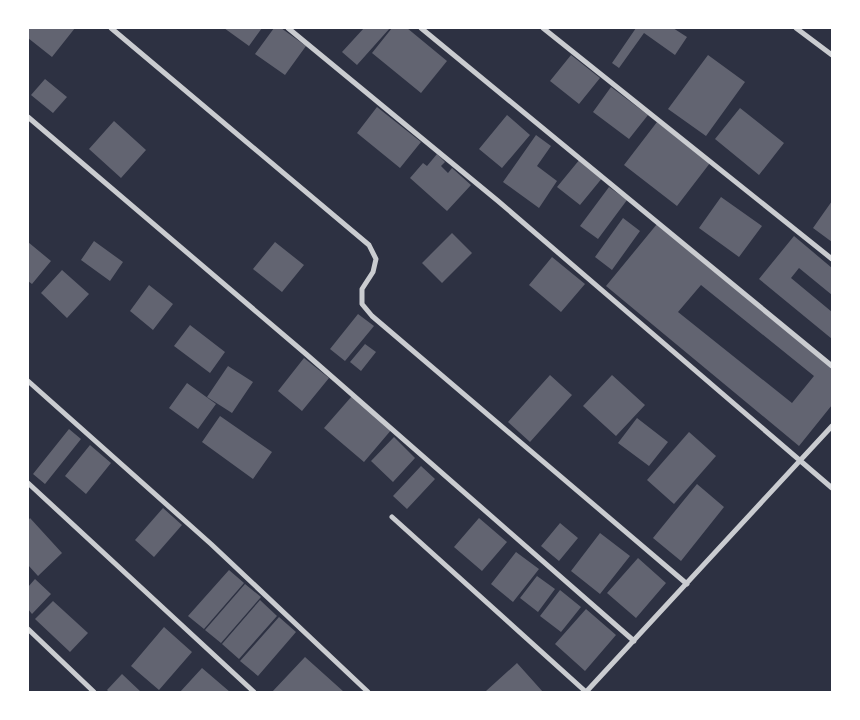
<svg xmlns="http://www.w3.org/2000/svg" width="860" height="720" font-family="'PT Sans',sans-serif">
<rect width="100%" height="100%" fill="#2d3142"/>
<path fill="#626471" fill-rule="evenodd" d="M28,28H75L52,57L28,38Z
M224,28H262L249,46Z
M274,28H281L306,46L285,75L255,54Z
M364,28H390L357,65L342,52Z
M392,28H407L447,61L421,93L372,53Z
M636,28H673L687,37L675,55L644,33L619,68L612,63Z
M571,55L600,78L579,104L550,81Z
M708,55L745,82L706,136L668,109Z
M45,79L67,97L53,113L31,95Z
M611,87L648,115L629,139L593,112Z
M377,107L421,142L400,168L357,133Z
M740,108L784,143L759,175L715,139Z
M507,115L530,135L502,168L479,149Z
M114,121L146,150L121,178L89,149Z
M657,122L710,163L677,206L624,165Z
M536,135L551,146L537,166L557,181L539,208L503,182Z
M437,154L445,162L441,166L448,173L452,168L471,185L447,211L410,178L423,163L427,166Z
M580,159L603,177L580,205L557,187Z
M609,187L627,200L598,239L580,226Z
M721,197L762,226L739,257L699,228Z
M832,201V242L813,228Z
M623,218L640,231L612,270L595,257Z
M657,224L832,368V405L799,446L606,286ZM701,285L814,376L792,403L678,312Z
M452,233L472,253L442,283L422,263Z
M794,236L832,268V295L799,268L791,278L832,312V339L759,279Z
M94,241L123,262L110,281L81,260Z
M28,242L51,261L32,284L28,281Z
M275,242L304,265L282,292L253,269Z
M552,257L585,284L561,312L529,285Z
M62,270L89,294L67,318L41,293Z
M149,285L173,304L153,330L130,311Z
M358,314L374,326L345,361L330,349Z
M190,325L225,352L210,373L174,346Z
M365,344L376,352L361,371L350,362Z
M304,358L329,378L302,411L278,391Z
M228,366L253,382L232,413L207,397Z
M550,375L572,395L530,442L508,422Z
M612,375L645,405L616,436L583,406Z
M187,383L216,404L198,429L169,408Z
M352,396L392,429L364,462L324,428Z
M220,416L272,452L253,479L202,442Z
M637,418L668,442L649,466L618,443Z
M69,429L81,439L45,484L33,474Z
M689,432L716,456L674,504L647,480Z
M394,437L415,458L393,482L371,461Z
M90,445L111,463L86,494L65,476Z
M421,466L435,479L407,509L393,496Z
M697,484L724,507L681,561L653,538Z
M163,508L182,525L154,557L135,540Z
M30,518L62,553L38,576L28,565V521Z
M479,518L507,542L482,571L454,547Z
M560,523L578,538L559,561L541,546Z
M600,533L630,556L600,594L571,571Z
M516,552L539,569L513,602L491,584Z
M638,558L666,583L636,618L607,593Z
M229,570L244,583L204,629L188,616Z
M537,576L555,589L538,612L520,598Z
M35,579L51,594L32,614L28,609V587Z
M245,584L261,597L221,643L205,630Z
M560,590L581,607L561,632L540,616Z
M260,600L277,616L239,659L222,644Z
M53,601L88,633L70,652L35,619Z
M586,609L616,635L585,671L555,644Z
M279,617L296,632L258,676L240,661Z
M164,627L192,652L159,690L131,666Z
M305,657L344,692H272Z
M517,663L543,692H488L486,691Z
M202,668L230,692H180Z
M122,674L141,692H109L107,690Z"/>
<g fill="none" stroke-linecap="round" stroke-linejoin="round">
<path stroke="#caccd0" stroke-width="5" d="M111,28L369,245L376,259L373,272L362,289V304L372,316L687,584
M288,28L498,201L832,488
M421,28L832,366
M543,28L832,259
M796,28L832,55
M28,117L306,354L634,641
M28,381L211,544L368,692
M28,483L254,692
M392,517L586,692
M28,629L94,692
M586,692L832,426"/>
</g>
<rect width="860" height="720" fill="none" stroke="#ffffff" stroke-width="58"/>
</svg>
